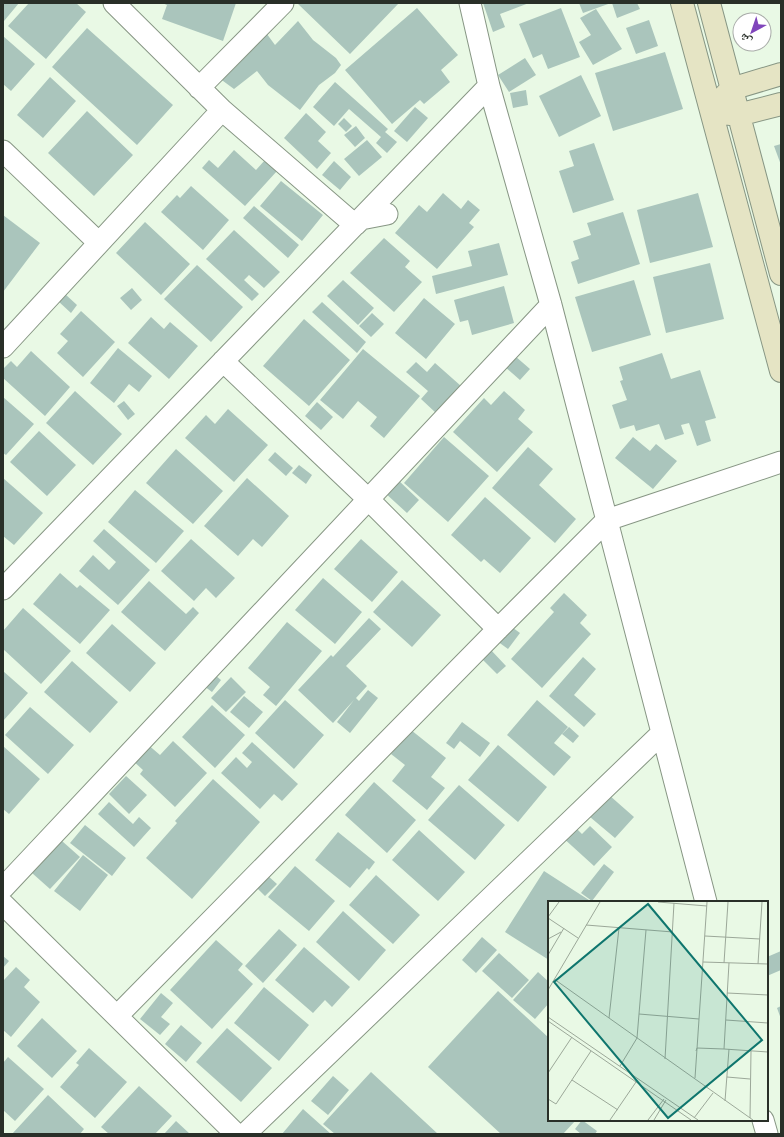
<svg xmlns="http://www.w3.org/2000/svg" width="784" height="1137" font-family="Signika,'Noto Naskh Arabic',sans-serif">
<rect width="100%" height="100%" fill="#e9f9e5"/>
<path fill="#aac5bc" d="M3,3H19L4,21H3Z
M29,3H76L86,12L46,59L8,26Z
M162,3H236L223,41L162,19L167,5Z
M297,3H399L350,54Z
M483,3H529L500,14L505,27L493,32Z
M579,3H611L583,13Z
M612,3H637L640,9L617,18Z
M417,8L458,55L441,70L450,82L424,104L420,100L392,124L345,70Z
M561,8L580,57L548,69L542,54L533,58L519,24Z
M596,9L622,49L593,65L579,42L591,35L580,18Z
M649,20L658,46L636,54L626,28Z
M298,21L313,40L336,58L341,65L335,73L319,85L300,110L268,85L257,71L234,89L219,78L264,30L275,45Z
M87,28L173,105L137,145L52,67Z
M3,36L35,64L11,91L3,84Z
M665,52L683,109L613,131L595,73Z
M525,58L536,75L509,92L498,75Z
M581,75L601,116L559,137L539,96Z
M50,77L76,101L43,138L17,115Z
M335,82L388,129L385,132L397,142L387,153L376,143L381,137L349,109L334,126L313,107Z
M526,90L528,105L513,108L510,93Z
M415,107L428,118L407,142L394,131Z
M87,111L133,155L94,196L48,153Z
M306,113L326,132L318,141L331,153L317,169L284,138Z
M344,118L352,126L346,132L338,124Z
M356,126L365,138L355,147L344,135Z
M367,140L382,157L359,176L344,159Z
M594,143L614,200L573,213L559,171L574,166L569,151Z
M781,144V165L774,146Z
M234,150L256,170L265,160L277,171L245,206L202,168L209,160L218,168Z
M334,161L351,177L340,190L322,175Z
M281,181L323,215L302,241L260,206Z
M191,186L229,220L203,250L161,212L177,195L180,198Z
M443,193L461,209L468,200L480,210L469,223L474,227L437,269L395,233L419,205L427,212Z
M698,193L713,247L650,263L637,210Z
M254,206L299,245L288,258L243,218Z
M623,212L640,264L578,284L571,262L579,259L573,241L591,235L587,223Z
M3,215L40,243L3,292Z
M145,222L190,264L161,295L116,253Z
M234,230L280,272L264,288L249,275L244,280L259,294L252,301L206,259Z
M384,238L410,261L405,267L422,282L394,312L350,273Z
M499,243L508,275L436,294L432,276L472,266L468,251Z
M710,263L724,319L666,333L653,277Z
M197,265L243,307L211,342L164,299Z
M343,280L374,308L358,325L327,296Z
M634,280L651,335L592,352L575,297Z
M504,286L514,323L472,335L468,320L460,322L454,300Z
M132,288L142,300L131,310L120,298Z
M65,294L77,305L71,313L58,301Z
M424,298L455,324L426,359L395,333Z
M322,302L366,342L357,353L312,312Z
M81,311L115,342L83,377L57,353L68,341L60,334Z
M372,313L384,324L371,337L359,326Z
M151,317L164,329L170,322L198,346L169,379L128,343Z
M304,319L350,360L309,406L263,366Z
M118,348L152,376L139,392L129,384L114,403L90,383Z
M363,349L420,396L384,438L370,426L377,417L358,401L343,419L320,400Z
M31,351L70,387L45,416L3,378V369L11,361L17,367Z
M662,353L671,379L700,370L716,418L705,421L711,441L697,446L689,423L681,425L684,434L665,440L659,424L636,431L634,425L620,429L612,405L627,400L620,381L623,380L619,367Z
M515,356L530,369L520,380L505,367Z
M416,362L427,372L435,363L461,386L436,413L421,399L428,391L406,372Z
M75,391L122,434L93,465L46,423Z
M504,391L525,410L518,419L533,432L497,472L453,432L484,398L491,405Z
M3,397L34,424L6,455L3,453Z
M124,401L135,414L128,420L117,406Z
M317,402L333,417L321,430L305,416Z
M228,409L268,445L234,482L185,438L206,415L215,424Z
M39,431L76,465L47,496L10,462Z
M444,437L489,476L448,522L404,483Z
M633,437L650,451L656,444L677,461L653,489L615,458Z
M528,447L553,469L539,485L576,519L555,543L492,488Z
M176,449L223,491L193,524L146,483Z
M275,452L293,468L286,476L268,460Z
M299,465L312,475L306,484L292,473Z
M3,478L43,513L14,545L3,536Z
M247,478L289,516L262,547L253,539L238,556L204,526Z
M396,478L419,500L407,513L384,492Z
M135,490L184,531L156,563L108,522Z
M485,497L531,538L500,573L484,559L481,562L451,535Z
M104,529L150,570L118,605L79,571L93,555L109,570L116,562L93,541Z
M191,539L235,578L216,598L206,588L194,601L161,571Z
M361,539L398,572L372,602L334,569Z
M60,573L77,588L80,585L110,610L80,644L33,604Z
M323,578L362,612L335,644L295,610Z
M402,580L441,615L412,647L373,612Z
M149,581L186,614L193,607L199,613L165,651L121,612Z
M564,593L587,615L580,623L591,634L542,688L511,659L554,612L550,608Z
M23,608L71,651L41,684L3,649V631Z
M369,618L381,629L346,666L367,686L356,698L359,701L368,690L378,698L350,733L337,722L354,700L333,723L298,690L331,655L333,657Z
M287,622L322,651L276,706L263,695L270,687L248,668Z
M112,624L156,663L130,692L86,653Z
M509,625L520,633L508,649L497,641Z
M490,649L506,666L497,674L481,658Z
M583,657L596,669L574,695L596,714L584,727L549,696Z
M72,661L118,702L90,733L44,692Z
M3,671L28,693L3,721Z
M210,671L221,680L212,692L200,683Z
M231,677L246,692L226,712L211,698Z
M244,696L263,712L249,728L230,712Z
M285,700L324,735L294,769L255,733Z
M537,700L568,727L554,743L571,757L554,776L507,735Z
M212,705L245,735L215,768L182,737Z
M30,707L74,745L48,774L5,735Z
M462,722L490,743L480,757L460,741L454,749L446,743Z
M569,727L579,736L573,743L562,734Z
M411,730L446,758L431,777L445,788L427,810L392,781L405,765L391,754Z
M173,741L207,773L175,807L140,774L143,770L131,759L146,743L160,755Z
M252,742L298,784L282,801L274,794L260,809L221,773L236,757L247,768L252,762L242,753Z
M498,745L547,787L518,822L468,780Z
M3,746L40,779L9,814L3,809Z
M126,776L147,795L129,814L109,794Z
M213,779L260,822L192,899L146,858L177,823L175,821Z
M374,782L416,820L387,853L345,815Z
M459,785L505,825L475,860L428,820Z
M609,795L634,817L615,838L590,817Z
M109,802L133,824L139,817L151,828L134,847L98,814Z
M572,824L582,834L590,826L612,847L594,866L561,836Z
M85,825L126,858L112,876L70,843Z
M419,830L465,872L438,901L392,860Z
M338,832L375,862L369,870L367,868L350,888L315,860Z
M62,841L80,857L50,889L32,873Z
M83,855L108,875L80,911L54,891Z
M604,864L614,872L592,901L581,893Z
M295,866L335,901L309,931L268,897Z
M544,871L592,902H549V960L505,932Z
M267,875L277,884L265,896L256,887Z
M376,875L420,915L393,944L349,905Z
M343,911L386,950L359,981L316,942Z
M279,929L297,945L263,983L245,966Z
M482,937L497,950L476,973L462,960Z
M216,940L243,964L238,970L253,984L212,1029L170,990Z
M304,947L350,987L332,1007L325,1000L313,1013L275,980Z
M781,951V970L767,976V957Z
M499,953L529,980L512,998L482,971Z
M3,956L9,961L3,968Z
M16,967L30,980L24,987L40,1002L11,1037L3,1030V981Z
M538,972L549,982V1003L535,1019L513,1000Z
M264,987L309,1025L279,1061L234,1023Z
M498,991L549,1038V1120H576L563,1134H501L428,1067Z
M161,993L173,1003L161,1017L170,1024L160,1035L140,1019Z
M781,1006V1019L777,1008Z
M42,1018L77,1051L52,1078L17,1046Z
M181,1025L202,1043L186,1062L165,1044Z
M227,1028L272,1068L241,1102L196,1062Z
M89,1048L127,1082L95,1118L60,1087L79,1065L76,1063Z
M8,1057L44,1089L15,1121L3,1110V1063Z
M371,1072L438,1134H335L323,1124Z
M333,1076L349,1090L328,1115L311,1101Z
M139,1086L172,1116L155,1134H109L101,1127Z
M48,1095L84,1129L80,1134H12Z
M303,1109L331,1134H282Z
M582,1120L597,1131L595,1134H581L575,1129Z
M176,1121L190,1134H164Z"/>
<g fill="none" stroke-linecap="round" stroke-linejoin="round">
<g stroke="#879684" stroke-width="23">
<path id="street" d="M114,3L222,110L355,225L361,219L387,214
M470,3L489,86L551,305L706,902
M199,88L283,3
M3,151L99,243
M3,347L222,110
M223,361L368,499L498,629
M3,589L489,86
M3,888L551,305
M3,904L236,1134
M117,1016L498,629L607,520L781,462
M763,1120L767,1134
M245,1134L662,733"/>
</g>
<g stroke="#879684" stroke-width="24">
<path id="secondary" d="M682,3L781,371
M709,3L781,274
M721,100L731,89L781,74
M724,113L738,115L781,104"/>
</g>
<use href="#street" stroke="#fff" stroke-width="21"/>
<use href="#secondary" stroke="#e5e4c4" stroke-width="22"/>
</g>
<g transform="translate(548 901)">
<rect width="220" height="220" fill="#e9f9e5"/>
<path fill="none" stroke="#9ca899" stroke-width="1" d="M110,1L159,5M0,16L11,1M0,17L30,37M38,24L125,31M157,35L212,38M0,38L13,31M0,54L16,27M155,61L220,63M176,62L180,1M210,63L214,1M6,78L205,219M0,89L52,1M179,92L220,94M91,113L151,118M0,116L150,219M61,117L71,27M178,119L220,122M0,120L143,219M176,148L181,62M148,150L149,147L176,148L220,151M117,158L126,2M72,165L89,137L98,29M0,172L24,136M179,176L202,178M147,177L159,1M24,179L70,209M0,198L8,203L43,150M177,200L181,148M146,217L165,192M202,217L203,150M62,219L88,181M100,219L116,198M106,219L118,199"/>
<path fill="#0f766e" fill-opacity="0.15" stroke="#0f766e" stroke-width="2" d="M100,3L214,139L120,217L6,81Z"/>
<rect width="220" height="220" fill="none" stroke="#292f28" stroke-width="2"/>
</g>
<rect width="784" height="1137" fill="none" stroke="#292f28" stroke-width="8"/>
<g transform="translate(752 32) rotate(220)"><circle r="19" fill="#ffffff" stroke="#a9aca9"/>
<path d="M0-3L7 15L0 10L-7 15Z" fill="#8045bb"/>
<text y="-6" font-size="11" font-weight="bold" text-anchor="middle" fill="#292f28">ش</text>
</g>
</svg>
